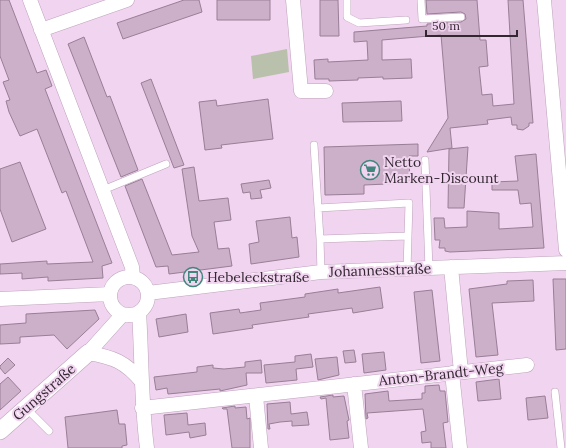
<svg xmlns="http://www.w3.org/2000/svg" width="566" height="448" font-family="Lora,serif">
<rect width="100%" height="100%" fill="#f1d4ef"/>
<path fill="#b9c0ab" d="M287,49L289,72L253,79L251,56Z"/>
<path fill="#ccb0ca" stroke="#997e97" d="M0,0H9L37,73L46,70L52,86L45,89L112,263L102,266L103,278L48,281V277L22,279V273L0,274V264L47,261V264L93,262L66,191L62,193L37,129L20,136L9,112L6,101L10,100L3,82L9,80L0,56Z
M184,0H199L202,12L123,39L117,23Z
M217,0H270V20H217Z
M320,0H338L339,36H320Z
M426,0H477L480,40H486L488,66L479,67L482,95L492,94L493,106L514,104L508,0H523L533,123H529V126L523,130L517,129V125H512L511,117L487,120L488,124L450,128L452,148L427,152L448,118L441,35L382,40V60L411,59L412,78L383,79V77L358,78V80L329,81V79H315L314,60L328,59V62L368,60L367,41L354,42V32L427,26V24L461,22L466,19L465,14L461,12L427,14Z
M84,37L107,97L110,96L138,170L121,177L68,44Z
M151,79L184,165L174,168L141,83Z
M268,99L273,139L221,145L222,148L205,150L199,102L216,100L217,106Z
M401,101L402,121L343,122L342,103Z
M418,144V156H409L410,183L364,185V194L325,195L324,147Z
M468,147L464,208H448L449,149Z
M536,154L544,248L450,252L445,251V248H439L440,240H435L434,218H444L445,228L467,227V211L499,213V229L533,227L531,203L520,204L518,190H492V182L518,181L515,156Z
M20,162L46,229L12,242L0,209V169Z
M194,167L199,201L228,198L231,220L214,222L218,249L229,248L232,266L169,274L168,266L156,267L125,186L142,179L172,255L199,252L192,236L182,169Z
M269,180L271,188L260,190L262,198L251,199L250,192L243,193L241,184Z
M290,217L292,238L297,237L299,257L251,264L249,244L259,242L256,221Z
M553,279H566V349L556,350Z
M533,280L534,301L492,303L498,355L476,357L469,289L507,284V281Z
M380,287L383,308L353,313L352,308L308,314L309,317L252,325L253,328L213,334L210,313L239,309L240,313L261,310L260,303L305,297V294L338,289V293Z
M432,290L440,361L421,363L414,292Z
M95,310L99,319L67,349L54,335L20,337V343L0,344V325L26,323V314Z
M186,314L188,332L159,337L156,319Z
M354,350L356,362L345,363L343,351Z
M384,352L386,370L364,373L362,354Z
M311,354L313,367L296,369L297,380L266,383L264,365L295,362V356Z
M337,357L339,375L318,380L315,359Z
M8,358L15,365L5,374L0,368V366Z
M261,360L262,373H246L247,385L220,391V389L168,394L167,388L156,390L154,377L197,372V367L213,365V368L224,369L245,367V362Z
M8,377L21,391L0,410V384Z
M499,379L501,399L478,401L476,382Z
M439,385L440,391H445L448,422L443,423L446,448H431V442L422,443L421,432L426,431L423,409L367,413L368,418L366,419L365,394L388,391L389,401L422,399V393H425V386Z
M333,395V397L344,396L349,420L347,421L349,438L330,440L326,398L321,399L320,397Z
M545,396L548,418L528,420L526,398Z
M290,402L291,414L307,412L309,425L292,426V421L280,422L269,424L270,429H268L267,404Z
M235,406V408L246,407L247,419L250,418V448H232L227,409H223L222,408Z
M117,410L119,424H125L127,445L122,446V448H68L65,417Z
M187,413L188,425L205,423L206,435L190,438L189,432L166,435L164,415Z"/>
<g fill="none" stroke-linecap="round" stroke-linejoin="round">
<g stroke="#bea2bc" stroke-width="8">
<path id="service" d="M347,0V17L359,23L406,20
M421,0L422,19L461,17
M314,145L320,239L407,236
M425,160L429,269
M103,190L166,164
M318,208L409,203L407,270
M320,239L321,272
M555,392L561,448
M26,408L49,431"/>
</g>
<g stroke="#bea2bc" stroke-width="15">
<path id="minor" d="M30,0L132,267L133,277
M293,0L301,91H326
M544,0L566,250
M41,30L127,0
M451,267L461,372
M110 296a19 19 0 1 1 38 0a19 19 0 1 1-38 0Z
M148,293L321,272L566,263
M0,299L110,294
M139,312C142,358 141,403 147,448
M88,353C113,357 126,362 142,382
M88,353L123,314
M452,373L460,448
M354,384L361,448
M256,396L261,448
M142,408L527,365"/>
</g>
<g stroke="#bea2bc" stroke-width="18">
<path id="tertiary" d="M0,431L88,353"/>
</g>
<use href="#service" stroke="#fff" stroke-width="7"/>
<use href="#minor" stroke="#fff" stroke-width="14"/>
<use href="#tertiary" stroke="#fff" stroke-width="17"/>
</g>
<defs>
<g id="supermarket-ring" transform="scale(1)"><circle r="9.5" fill="#f1d4ef" stroke="#41867c" stroke-width="1.5"/><path d="M-6-5.5h2.5l.6 2H6L4.5 2H-2.5L-4.4-4H-6ZM-1.5 3.2a1.3 1.3 0 1 0 .1 0ZM3 3.2a1.3 1.3 0 1 0 .1 0Z" fill="#41867c"/></g>
<g id="bus-ring" transform="scale(1)"><circle r="9.5" fill="#f1d4ef" stroke="#41867c" stroke-width="1.5"/><path d="M-5-6H5V4H4V6H2V4H-2V6H-4V4H-5ZM-3.5-4V0h7V-4ZM-3.5 1.2v1.5H-2V1.2ZM2 1.2v1.5H3.5V1.2Z" fill="#41867c"/></g>
</defs>
<g fill-rule="evenodd">
<use href="#supermarket-ring" x="370" y="170"/>
<use href="#bus-ring" x="193" y="277"/>
</g>
<g text-anchor="middle" dominant-baseline="central" stroke-width="4" stroke-linejoin="round" paint-order="stroke">
<g font-size="14" fill="#322731" stroke="#f1d4ef" text-anchor="start">
<text x="384" y="162">Netto<tspan x="384" dy="16">Marken-Discount</tspan></text>
<text x="207" y="277">Hebeleckstraße</text>
</g>
<g font-size="14" fill="#322731" stroke="#f1d4ef">
<text transform="translate(380 270) rotate(-2)">Johannesstraße</text>
<text transform="translate(441 374) rotate(-6)">Anton-Brandt-Weg</text>
<text transform="translate(44 392) rotate(-41)">Gungstraße</text>
</g>
</g>
<path d="M426 30v6h91v-6" fill="none" stroke="#322731" stroke-width="2"/>
<text x="432" y="30" font-size="12" fill="#322731" stroke="#f1d4ef" stroke-width="3" paint-order="stroke">50 m</text>
</svg>
